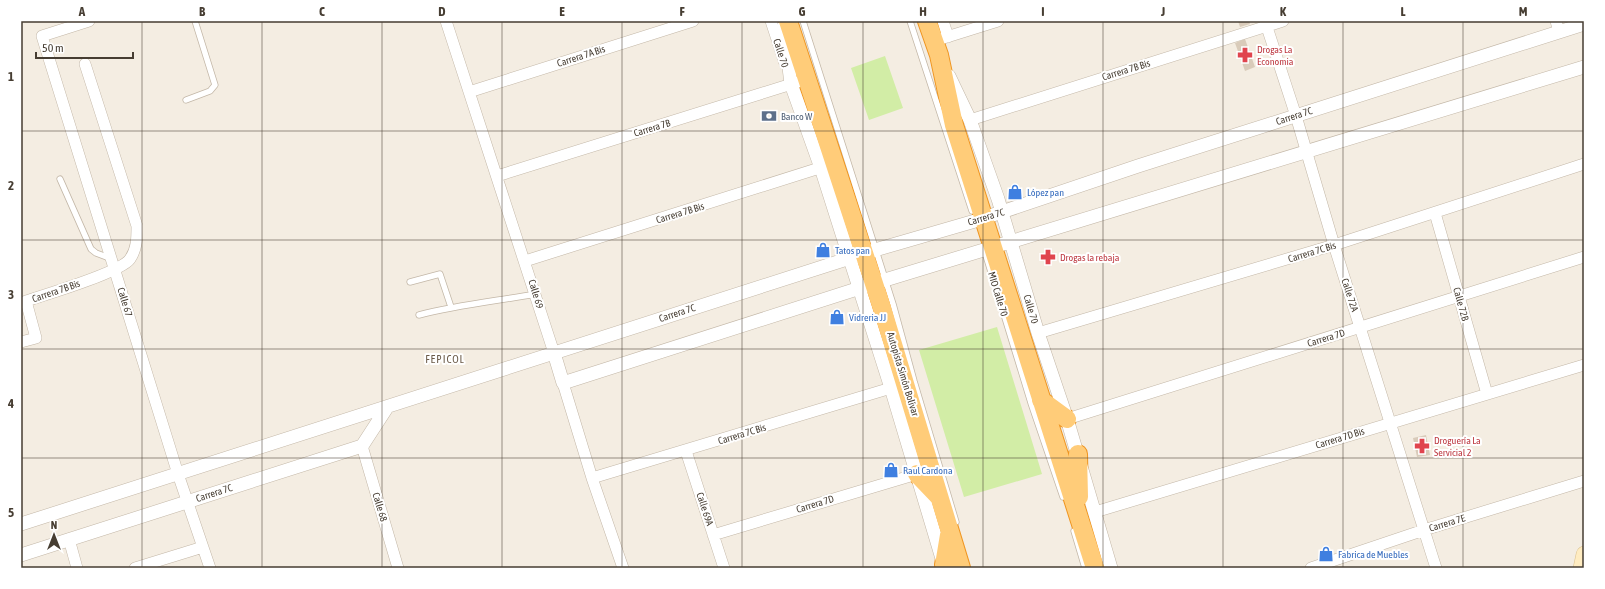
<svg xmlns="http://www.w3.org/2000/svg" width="1605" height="589" font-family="'Asap Condensed',sans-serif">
<rect width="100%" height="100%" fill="#f4ede2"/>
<path fill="#d2eda6" d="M885,56L903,108L869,120L851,68Z
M997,327L1042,474L964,497L919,350Z"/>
<path fill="#d9cbba" d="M1238,21H1249L1250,24L1240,27Z
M1245,39L1255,67L1245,71L1235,43Z
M1426,435L1430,455L1417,457L1413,438Z"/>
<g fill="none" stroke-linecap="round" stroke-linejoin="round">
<g stroke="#c3b7a7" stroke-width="7">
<path id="service" d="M803,21L893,304L914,381L956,522
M910,21L972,211
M186,100L210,91L215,85L195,21
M60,179L91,249L96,253L112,259
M984,249L1031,403L1063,497
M410,282L440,274L451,307
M419,315C457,305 497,301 536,294
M1074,531L1085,568"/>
</g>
<g stroke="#c3b7a7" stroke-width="12">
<path id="minor" d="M89,21L42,36L178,474L210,568
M446,21L554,353
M771,21L785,64
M943,21L948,37
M1265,21L1296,116L1334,245L1436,568
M1556,21L1559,32
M934,41L998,21
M469,92L693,21
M970,120L1283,21
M497,176L798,82
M1435,213L1487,394
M525,261L829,165
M1038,333L1334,245L1584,164
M21,342L36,338L26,301C45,295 121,272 130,259C137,249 137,238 137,226L85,64
M563,383L592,478L623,568
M1067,419L1584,257
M362,446L398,568
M686,451L724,568
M592,478L891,388
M1095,512L1584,365
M713,535L917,474
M69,539L77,568
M135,568L203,547
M1311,568L1424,530L1584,481"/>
</g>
<g stroke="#c3b7a7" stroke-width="14">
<path id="tertiary" d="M784,26L791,84L821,168L891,388L943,562
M949,76L970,120L998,199L1038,333L1067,419L1111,568
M554,353L563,383L885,280L1584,67
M21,524L875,250L975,221L1138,166L1584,24
M21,555L362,446L388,406"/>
</g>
<g stroke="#dcc28e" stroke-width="16">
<path id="secondary" d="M1581,568L1584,554"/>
</g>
<g stroke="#ef9521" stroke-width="20">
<path id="trunk" d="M788,21L882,308L961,568
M927,21L939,55L954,125L1095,568
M1041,400L1067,419
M1078,454L1079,497
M917,474L939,497
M944,565L949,535"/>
</g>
<use href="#service" stroke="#fff" stroke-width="5.5"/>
<use href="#minor" stroke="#fff" stroke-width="11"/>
<use href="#tertiary" stroke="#fff" stroke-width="13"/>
<use href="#secondary" stroke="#ffecc1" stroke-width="15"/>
<use href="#trunk" stroke="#ffcc79" stroke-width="18"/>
</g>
<path fill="none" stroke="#463d32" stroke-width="1" stroke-opacity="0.55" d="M142,21V568M262,21V568M382,21V568M502,21V568M622,21V568M742,21V568M863,21V568M983,21V568M1103,21V568M1223,21V568M1343,21V568M1463,21V568M21,131H1584M21,240H1584M21,349H1584M21,458H1584"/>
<defs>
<g id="pharmacy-bare" transform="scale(1.2)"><path d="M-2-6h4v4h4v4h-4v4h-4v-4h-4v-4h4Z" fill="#e0444e" stroke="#fff" stroke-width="2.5" paint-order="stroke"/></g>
<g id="bank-bare" transform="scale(1.2)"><path d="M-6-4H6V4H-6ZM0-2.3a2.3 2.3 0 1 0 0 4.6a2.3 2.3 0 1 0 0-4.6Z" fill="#5c6f8a" stroke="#fff" stroke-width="2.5" paint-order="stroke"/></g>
<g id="shop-bare" transform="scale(1.2)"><path d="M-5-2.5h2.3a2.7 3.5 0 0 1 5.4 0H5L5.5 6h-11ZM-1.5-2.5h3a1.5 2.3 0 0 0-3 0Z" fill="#3f7fe0" stroke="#fff" stroke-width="2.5" paint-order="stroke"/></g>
</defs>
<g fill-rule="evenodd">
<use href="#pharmacy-bare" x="1245" y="55"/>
<use href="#bank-bare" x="769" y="116"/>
<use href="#shop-bare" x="1015" y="192"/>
<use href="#shop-bare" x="823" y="250"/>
<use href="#pharmacy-bare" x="1048" y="257"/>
<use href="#shop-bare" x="837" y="317"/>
<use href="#pharmacy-bare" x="1422" y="446"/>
<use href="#shop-bare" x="891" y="470"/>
<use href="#shop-bare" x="1326" y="554"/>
</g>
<g text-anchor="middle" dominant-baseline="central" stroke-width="4" stroke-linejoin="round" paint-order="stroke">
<g font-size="10" fill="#be3a42" stroke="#fff" text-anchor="start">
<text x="1257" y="49">Drogas La<tspan x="1257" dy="12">Economia</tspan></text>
<text x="1060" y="257">Drogas la rebaja</text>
<text x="1434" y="440">Droguería La<tspan x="1434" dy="12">Servicial 2</tspan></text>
</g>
<g font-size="10" fill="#463d32" stroke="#fff">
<text transform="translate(781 53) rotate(72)">Calle 70</text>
<text transform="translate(581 56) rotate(-18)">Carrera 7A Bis</text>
<text transform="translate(1126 70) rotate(-17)">Carrera 7B Bis</text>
<text transform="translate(1294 116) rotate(-18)">Carrera 7C</text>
<text transform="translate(652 128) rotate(-17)">Carrera 7B</text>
<text transform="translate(680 213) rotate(-17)">Carrera 7B Bis</text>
<text transform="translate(986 217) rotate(-17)">Carrera 7C</text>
<text transform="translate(1312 252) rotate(-17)">Carrera 7C Bis</text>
<text transform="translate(56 291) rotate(-19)">Carrera 7B Bis</text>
<text transform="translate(536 294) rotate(73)">Calle 69</text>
<text transform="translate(998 294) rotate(73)">MIO Calle 70</text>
<text transform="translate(1350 295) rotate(72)">Calle 72A</text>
<text transform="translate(125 302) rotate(73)">Calle 67</text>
<text transform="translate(1461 304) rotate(74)">Calle 72B</text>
<text transform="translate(1031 309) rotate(74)">Calle 70</text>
<text transform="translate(677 313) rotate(-18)">Carrera 7C</text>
<text transform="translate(1326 338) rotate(-17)">Carrera 7D</text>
<text transform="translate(903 374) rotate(73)">Autopista Simón Bolívar</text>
<text transform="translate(742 434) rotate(-17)">Carrera 7C Bis</text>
<text transform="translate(1340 438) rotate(-17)">Carrera 7D Bis</text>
<text transform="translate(214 493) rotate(-18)">Carrera 7C</text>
<text transform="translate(815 504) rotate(-17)">Carrera 7D</text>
<text transform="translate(380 507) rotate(73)">Calle 68</text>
<text transform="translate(705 509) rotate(72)">Calle 69A</text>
<text transform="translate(1447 523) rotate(-17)">Carrera 7E</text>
</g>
<g font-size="10" fill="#4e5e75" stroke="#fff" text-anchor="start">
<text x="781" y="116">Banco W</text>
</g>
<g font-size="10" fill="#366cbe" stroke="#fff" text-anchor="start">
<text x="1027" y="192">López pan</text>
<text x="835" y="250">Tatos pan</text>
<text x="849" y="317">Vidreria JJ</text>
<text x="903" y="470">Raul Cardona</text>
<text x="1338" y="554">Fabrica de Muebles</text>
</g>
<g font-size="11" letter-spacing="1" fill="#6a5a48" stroke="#fff">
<text x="445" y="359">FEPICOL</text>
</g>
</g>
<rect width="1605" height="589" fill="none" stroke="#ffffff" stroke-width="44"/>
<g transform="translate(54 535)" stroke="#ffffff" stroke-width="3" paint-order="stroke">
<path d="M0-3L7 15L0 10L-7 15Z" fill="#463d32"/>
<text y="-6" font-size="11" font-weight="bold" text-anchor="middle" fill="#463d32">N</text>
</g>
<path d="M36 52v6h97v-6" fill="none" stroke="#463d32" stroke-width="2"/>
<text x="42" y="52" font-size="12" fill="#463d32" stroke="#ffffff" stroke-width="3" paint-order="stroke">50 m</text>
<rect x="22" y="22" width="1561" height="545" fill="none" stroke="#463d32" stroke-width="1.5"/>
<g font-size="13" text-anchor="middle" font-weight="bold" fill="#463d32">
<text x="82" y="16">A</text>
<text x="202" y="16">B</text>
<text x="322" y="16">C</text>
<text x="442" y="16">D</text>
<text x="562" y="16">E</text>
<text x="682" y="16">F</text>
<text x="802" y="16">G</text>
<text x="923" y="16">H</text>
<text x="1043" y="16">I</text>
<text x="1163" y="16">J</text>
<text x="1283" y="16">K</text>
<text x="1403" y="16">L</text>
<text x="1523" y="16">M</text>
<text x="11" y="81">1</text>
<text x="11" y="190">2</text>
<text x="11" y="299">3</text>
<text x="11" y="408">4</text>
<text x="11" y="517">5</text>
</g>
</svg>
